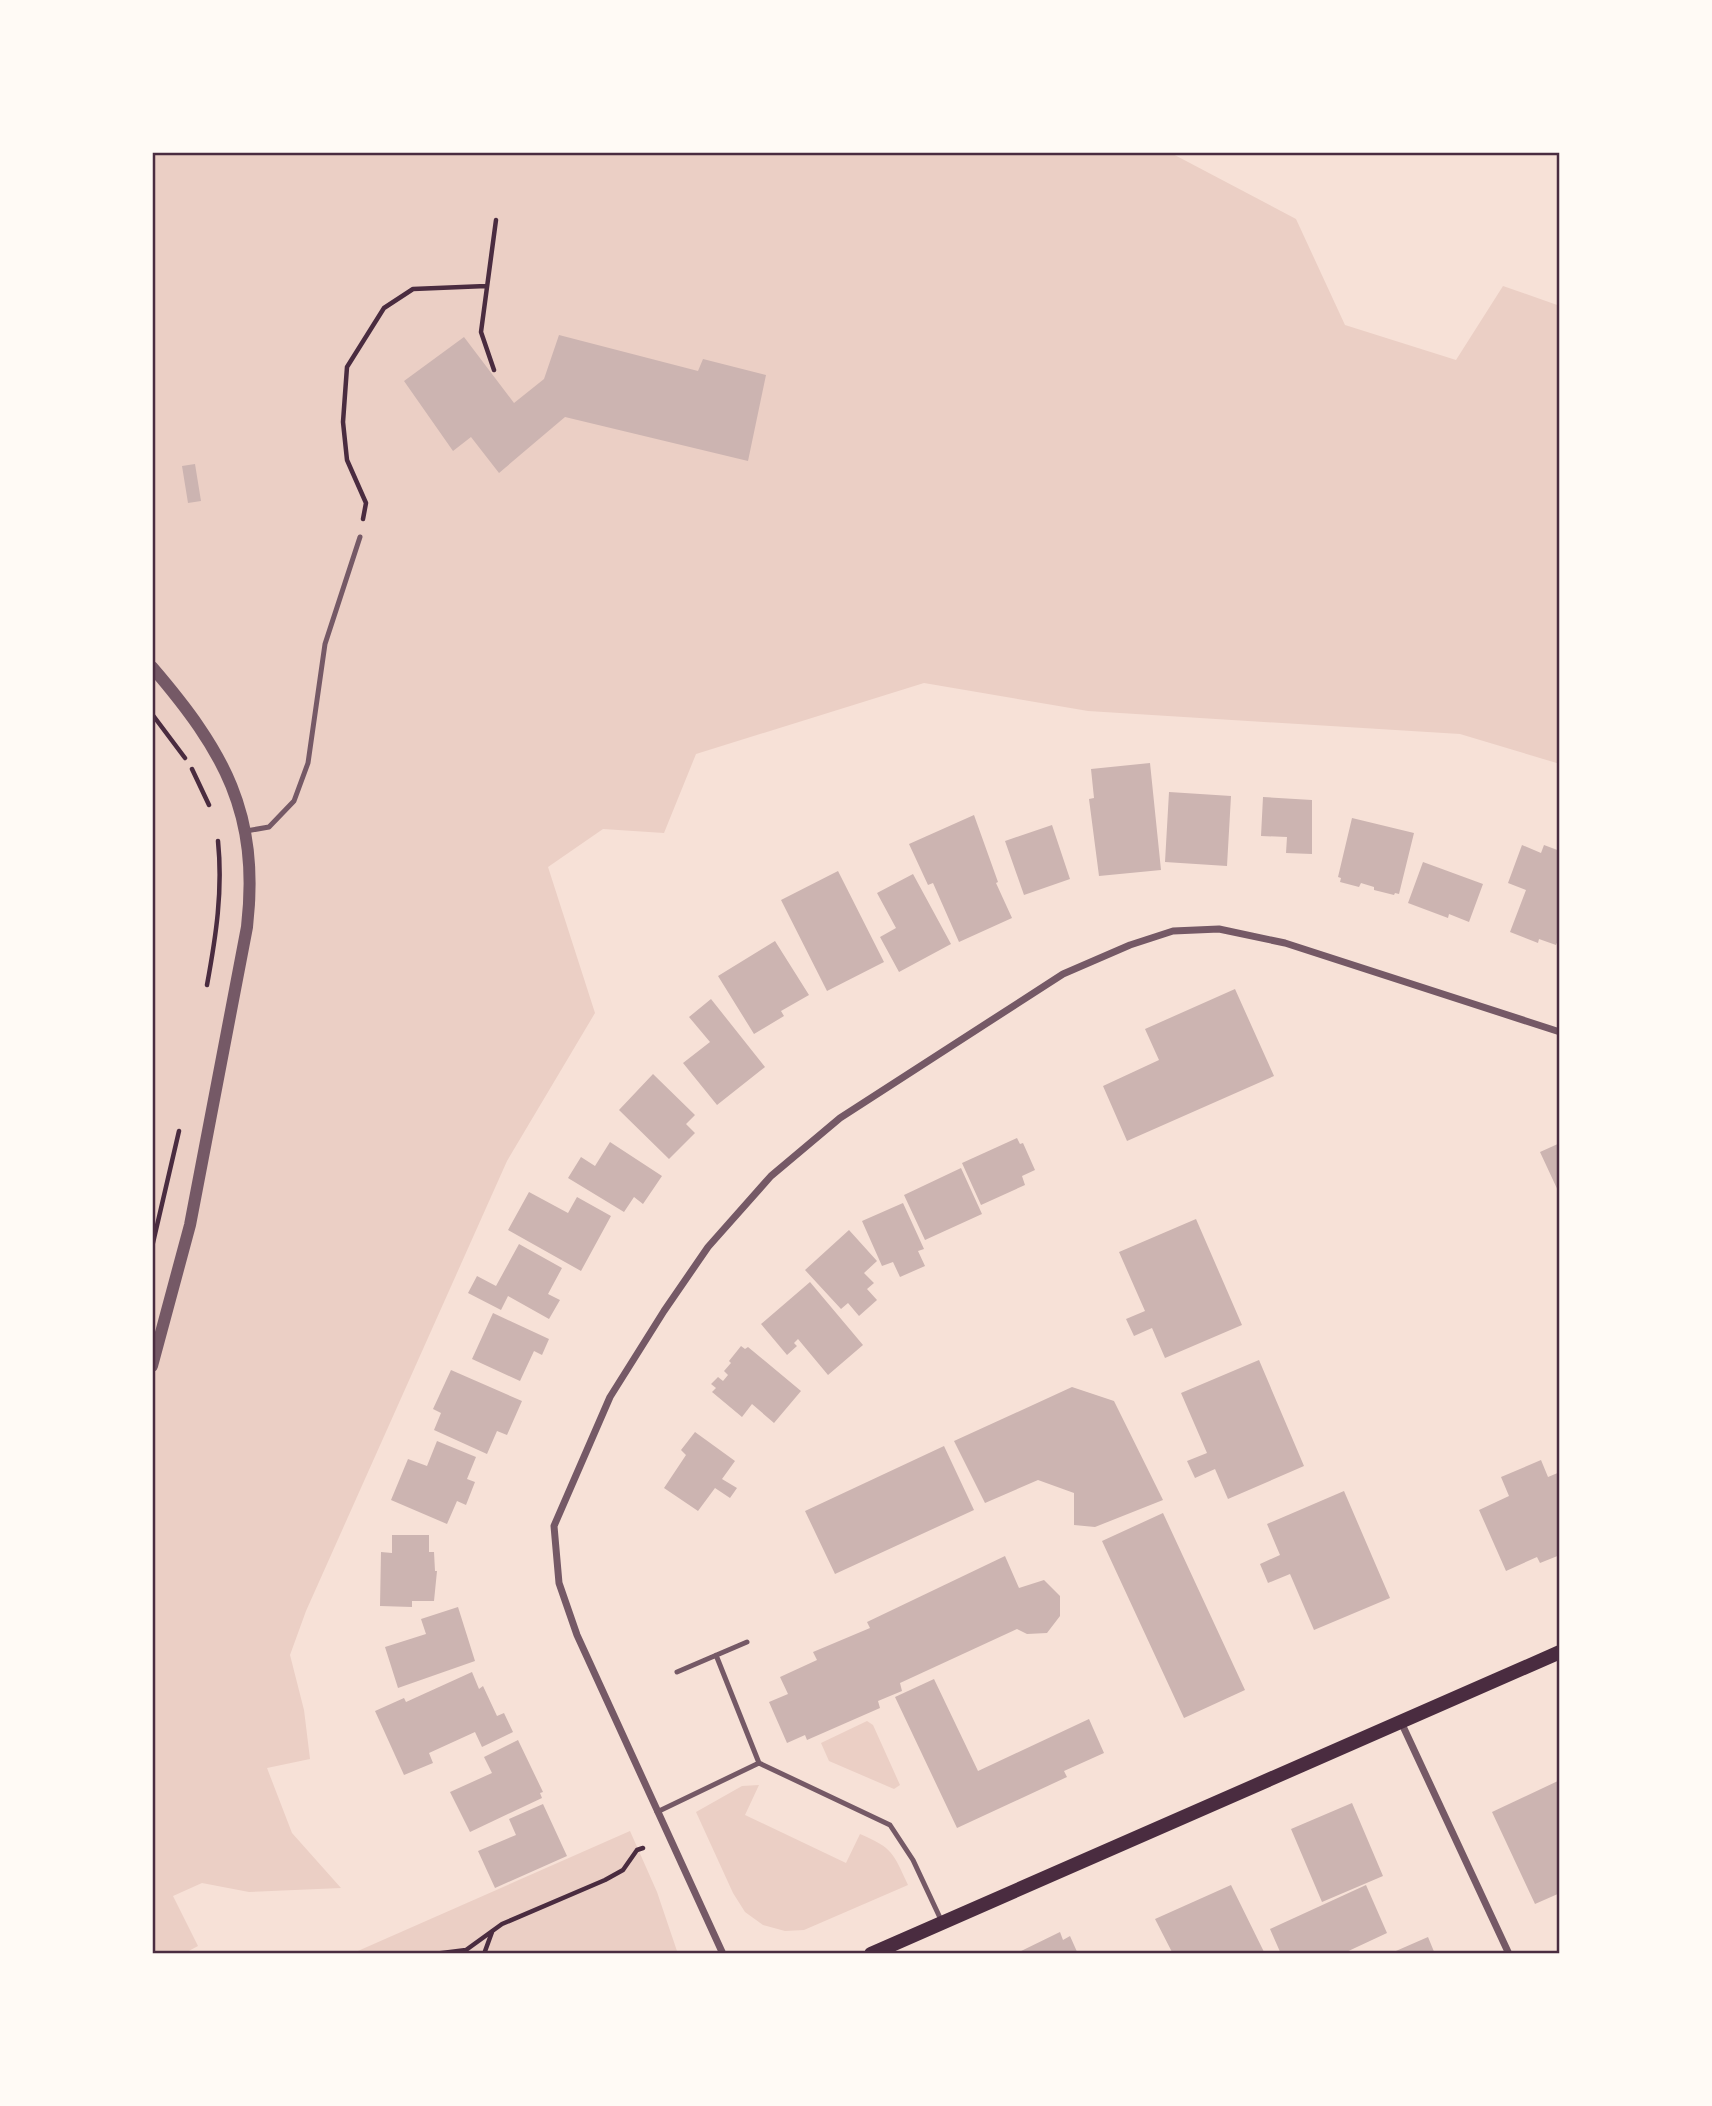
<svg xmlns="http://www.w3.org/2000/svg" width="1712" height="2106" font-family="Figtree,sans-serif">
<rect width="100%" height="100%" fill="#f7e1d7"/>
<path fill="#ebcfc5" d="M152,152H1169L1296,219L1345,325L1456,360L1503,286L1560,306V764L1460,734L1088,711L924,683L696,754L664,833L603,829L548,867L595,1013L507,1161L306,1611L290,1655L304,1710L310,1759L267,1768L292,1833L341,1888L249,1892L202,1883L173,1896L198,1946L183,1954H152Z
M867,1721L873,1725L900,1785L894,1789L829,1761L821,1743Z
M759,1785L745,1815L846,1863L860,1834C893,1848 893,1853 908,1885L804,1930L785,1931L763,1925L745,1912L733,1893L696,1812L742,1786Z
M630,1831L657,1892L678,1954H351Z"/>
<path fill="#ccb4b1" d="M559,335L698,371L703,359L766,375L748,461L565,417L499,473L471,437L453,451L404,381L464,337L514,403L544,379Z
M195,464L201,501L188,503L182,466Z
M1150,763L1161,870L1099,876L1089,799L1094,798L1091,769Z
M1169,792L1231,796L1227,866L1165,862Z
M1263,797L1312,800V854L1286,853L1287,837L1261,836Z
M974,815L998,882L996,883L1012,918L959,942L933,883L928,885L909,844Z
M1352,818L1414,833L1399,894L1395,893L1394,895L1374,890V887L1361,883L1359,887L1340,882L1341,878L1338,877Z
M1052,825L1070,879L1024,895L1005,841Z
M1522,845L1541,853L1544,845L1560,851V936L1556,945L1539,939L1538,943L1510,932L1526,890L1508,883Z
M1423,862L1483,884L1469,922L1449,914L1448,918L1408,903Z
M838,871L884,962L827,991L781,900Z
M913,874L951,944L899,972L880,937L896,928L877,893Z
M775,941L809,995L781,1011L784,1016L754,1034L718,976Z
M1235,989L1274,1076L1127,1141L1103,1086L1159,1060L1145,1029Z
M711,999L765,1067L717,1105L683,1063L710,1042L689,1017Z
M653,1074L695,1115L686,1124L695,1133L669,1159L619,1110Z
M1017,1138L1020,1144L1023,1143L1035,1170L1022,1176L1025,1185L981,1205L962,1163Z
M610,1142L662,1176L643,1204L634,1197L624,1212L568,1178L581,1157L595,1166Z
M1560,1143V1195L1540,1152Z
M961,1168L982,1214L925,1240L904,1195Z
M529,1192L568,1213L577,1197L611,1216L581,1271L508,1230Z
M903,1203L924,1249L918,1251L925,1266L900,1277L893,1262L882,1266L862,1221Z
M1196,1219L1242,1325L1165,1358L1152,1328L1134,1336L1126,1319L1145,1311L1119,1252Z
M849,1230L877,1261L864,1273L874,1283L867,1289L877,1300L859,1316L848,1303L841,1309L805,1270Z
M519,1244L562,1268L548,1294L560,1300L549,1319L508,1296L501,1310L468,1293L477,1276L496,1286Z
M810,1282L863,1345L828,1375L798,1339L794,1343L797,1346L787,1355L761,1324Z
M493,1313L549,1339L542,1355L534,1351L520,1381L472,1359Z
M741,1346L745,1349L748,1347L801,1391L774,1423L752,1404L742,1417L712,1392L716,1388L711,1384L718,1377L723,1381L728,1375L724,1371L731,1363L729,1361Z
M1259,1360L1304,1466L1228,1499L1215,1469L1195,1478L1187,1461L1207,1453L1181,1393Z
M451,1370L522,1401L507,1435L497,1431L487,1454L434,1430L441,1413L433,1409Z
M1072,1387L1114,1401L1163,1500L1095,1527L1074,1525V1493L1038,1480L985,1503L954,1441Z
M695,1432L735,1461L722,1479L737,1488L730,1498L715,1488L698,1511L664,1488L686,1455L681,1450Z
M437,1441L476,1457L467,1479L475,1482L466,1505L457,1501L447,1524L391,1500L408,1459L427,1466Z
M944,1446L974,1510L835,1574L805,1511Z
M1541,1460L1548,1477L1560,1472V1555L1540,1563L1537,1557L1506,1571L1479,1510L1509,1496L1501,1477Z
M1344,1491L1390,1598L1314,1630L1290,1574L1268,1583L1260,1564L1280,1555L1267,1524Z
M1163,1513L1245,1690L1184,1718L1102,1541Z
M392,1535H429V1552H434L435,1571H437L434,1601H412V1607L380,1606L381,1552L392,1553Z
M1005,1556L1019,1588L1044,1580L1060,1596V1616L1047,1633L1027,1634L1017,1629L900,1683L902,1691L878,1701L880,1708L807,1740L805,1735L787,1743L769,1702L788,1694L780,1677L817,1660L813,1652L870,1628L867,1622Z
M458,1607L475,1661L398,1688L385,1647L426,1634L421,1619Z
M472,1672L479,1689L483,1686L497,1716L504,1713L513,1732L482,1747L475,1732L429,1753L433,1763L404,1775L375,1711L404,1698L406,1702Z
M934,1679L978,1771L1089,1719L1104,1753L1064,1771L1067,1777L957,1828L895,1697Z
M518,1740L543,1792L540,1793L542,1798L470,1832L450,1792L492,1773L484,1757Z
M1560,1780V1893L1535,1904L1492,1812Z
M1352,1803L1383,1876L1322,1902L1291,1829Z
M543,1804L567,1856L495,1888L478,1851L516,1835L509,1819Z
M1231,1885L1265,1954H1173L1155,1919Z
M1366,1885L1387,1933L1342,1954H1281L1270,1929Z
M1060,1932L1063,1940L1070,1936L1078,1954H1015Z
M1428,1937L1435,1954H1389Z"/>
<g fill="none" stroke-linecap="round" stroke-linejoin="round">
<path stroke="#4a2c40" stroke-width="4.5" d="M494,370L481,332L496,220
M363,519L366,503L347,460L343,422L347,367L384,308L413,289L486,286
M152,714L185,758
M192,769L209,805
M207,985C216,936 223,891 218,841
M152,1247L179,1131
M434,1954L466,1950L502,1924L605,1880L623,1870L637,1850L643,1848
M484,1954L492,1932"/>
<path stroke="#755966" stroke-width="5" d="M246,831L269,827L294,801L308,763L325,644L360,537
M716,1655L759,1763L890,1825L913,1860L942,1922
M677,1672L747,1642
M657,1812L759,1763"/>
<path stroke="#755966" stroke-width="7" d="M1401,1722L1509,1954
M723,1954L577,1635L559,1583L554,1526L610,1397L664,1311L708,1247L771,1176L840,1118L1063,974L1130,945L1173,931L1219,929L1285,943L1560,1032"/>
<path stroke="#755966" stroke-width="12" d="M152,667C224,751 260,813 247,927L190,1225L152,1366"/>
<path stroke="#4a2c40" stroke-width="14" d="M871,1954L1560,1652"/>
</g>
<rect width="1712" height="2106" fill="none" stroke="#fffaf5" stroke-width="308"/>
<rect x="154" y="154" width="1404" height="1798" fill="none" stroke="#4a2c40" stroke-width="2.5"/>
</svg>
